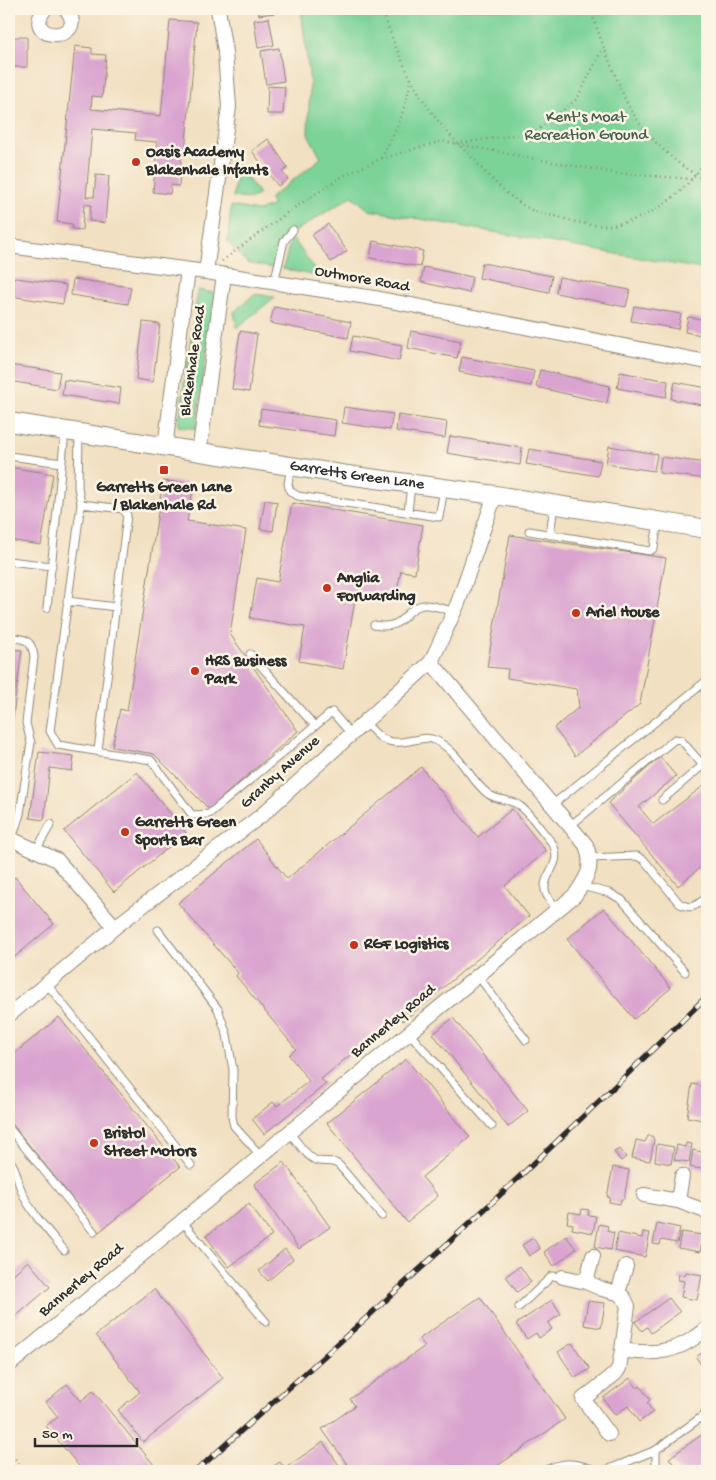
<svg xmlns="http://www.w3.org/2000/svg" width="716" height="1480" font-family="'Gochi Hand',sans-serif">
<rect width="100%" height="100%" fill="#fcf5e5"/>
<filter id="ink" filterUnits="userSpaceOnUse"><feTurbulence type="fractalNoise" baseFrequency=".02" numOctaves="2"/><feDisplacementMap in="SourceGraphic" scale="10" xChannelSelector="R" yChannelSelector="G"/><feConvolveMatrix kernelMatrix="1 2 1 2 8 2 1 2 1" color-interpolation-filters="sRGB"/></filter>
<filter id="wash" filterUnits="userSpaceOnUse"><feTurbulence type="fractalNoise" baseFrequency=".0096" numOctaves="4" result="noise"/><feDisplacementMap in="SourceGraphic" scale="20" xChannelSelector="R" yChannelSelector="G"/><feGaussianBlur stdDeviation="1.12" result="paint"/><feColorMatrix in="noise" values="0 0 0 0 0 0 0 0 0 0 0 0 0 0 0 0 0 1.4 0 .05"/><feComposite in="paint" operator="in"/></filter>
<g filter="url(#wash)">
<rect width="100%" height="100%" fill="#f2e0c2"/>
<path fill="#7bd398" stroke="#537f62" d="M301,9H707V270L369,210L352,196L294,232L291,228C279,239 277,253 273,268L247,263L228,242L231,206L258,211L273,205L269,199L321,158L308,134L310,83Z
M237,164L259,194C251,201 242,198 233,197Z
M293,239L321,277L283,269L290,242Z
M198,290L215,293L196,429L178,426Z
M254,294L275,297L237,328L234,312Z"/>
<g id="blocks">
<path fill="#daa4d0" d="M258,9H274L275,13L259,15Z
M269,18L274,45L258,48L254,20Z
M9,20H12L13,37H27V67H12L11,53H9Z
M170,20L197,22L185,152L182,151L179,186L171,185L170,194L153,192L157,142L135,140L136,133L92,129L86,197H94L96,175L109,176L105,223L89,221L91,205L84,204L82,230L72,229V224L57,222L75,46L92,48V54L106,55L102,97L92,96L91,109L161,116Z
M279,48L284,81L266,84L261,51Z
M268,86L285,87L283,114H267Z
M268,139L288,168L282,172L288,179L278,186L252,151Z
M328,224L347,251L331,262L312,235Z
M373,241L423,251L420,267L370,258Z
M482,263L552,276L549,292L479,278Z
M424,267L472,277L469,293L421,282Z
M9,277L66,285L63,304L9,296Z
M559,277L630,290L626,307L556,293Z
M73,279L131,287L128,304L71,295Z
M634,306L681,314L678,329L631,321Z
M274,307L351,322L348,338L270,323Z
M688,317L707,320V336L685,332Z
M143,322L160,324L153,382L136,379Z
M240,331L257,334L249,392L232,389Z
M411,331L461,341L457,358L408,348Z
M353,336L402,345L399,361L350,351Z
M462,357L534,371L531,386L459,372Z
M9,365L60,372L57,389L9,381Z
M540,370L610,386L607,403L536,387Z
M620,372L668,381L666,397L617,388Z
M64,380L121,388L119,404L62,395Z
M675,382L707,388V406L671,399Z
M344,407L393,414L390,430L342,423Z
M261,409L336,420L334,436L259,425Z
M398,415L447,422L445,438L396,431Z
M450,436L522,448L520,465L447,453Z
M609,446L657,454L654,471L606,464Z
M529,449L601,461L598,476L526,464Z
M661,457L707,463V479L659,473Z
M9,467L53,474L41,545L9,540Z
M163,481L194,484L187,521L246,530L230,634L298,731L209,809L154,754L112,747L120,709L127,711Z
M265,500L277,502L273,531L260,529Z
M292,503L423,525L415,573L401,571L395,601L356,594L343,669L299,661L305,627L250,618L257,578L278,582Z
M510,535L666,558L640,704L575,756L554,728L579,707L577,689L507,678L508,669L487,667Z
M9,649L22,650L10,738H9Z
M39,752L74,756L72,771L50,768L44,820L30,818Z
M660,757L676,776L639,807L653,824L706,784L707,786V862L678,886L608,803Z
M421,767L478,837L512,809L546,851L505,886L529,916L403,1021L398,1016L321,1079L326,1084L264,1134L252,1119L273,1102L277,1106L309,1081L289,1055L296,1049L236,976L238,973L178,903L256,839L287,879Z
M137,772L186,833L114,892L64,831Z
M15,877L54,924L11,960L9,957V882Z
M604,908L671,988L634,1019L567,939Z
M59,1017L180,1167L99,1232L9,1120V1058Z
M453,1018L528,1111L508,1127L433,1034Z
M406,1059L470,1137L422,1177L438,1196L407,1222L327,1123Z
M692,1084L707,1087L703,1120L687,1117Z
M648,1136H652L654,1140L650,1161L632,1158L636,1140L645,1142Z
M686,1143L692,1144L689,1162L674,1160L677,1145L685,1147Z
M657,1144L674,1147L671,1164L655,1161Z
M620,1149L626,1157L621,1161L614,1152Z
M693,1150L707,1153V1170L690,1167Z
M284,1162L330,1227L299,1249L254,1184Z
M613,1167L629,1170L624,1199H621L620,1204L609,1202L610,1197H607Z
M249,1204L272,1235L229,1267L206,1236Z
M582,1209L589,1210L588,1215L596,1216L593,1233L572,1229L573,1224L567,1223L569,1212L581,1214Z
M657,1223L680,1228L677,1243L661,1240L660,1245L653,1244Z
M599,1224L608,1226L607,1231L614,1233L611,1250L595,1247Z
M643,1232L650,1233L645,1257L614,1251L618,1233L642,1238Z
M681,1232L703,1235L700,1252L678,1248Z
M566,1236L576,1249L554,1266L544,1252Z
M533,1238L540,1249L529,1256L522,1245Z
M285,1249L293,1259L268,1281L259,1271Z
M28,1261L50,1287L14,1318L9,1312V1278Z
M520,1266L531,1282L517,1292L506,1276Z
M686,1272L702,1275L697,1300L681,1297L684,1281L678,1280L679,1274L685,1275Z
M154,1289L223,1378L143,1442L118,1410L140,1392L96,1335Z
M480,1297L565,1419L490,1471H352L322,1429L355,1406L350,1399L425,1346L419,1339Z
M669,1298L680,1312L651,1333L647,1327L642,1331L635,1322Z
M552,1300L561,1314L548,1323L552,1329L539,1338L536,1333L527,1339L516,1324Z
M588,1301L605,1303L601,1328L584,1325Z
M572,1343L590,1369L575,1378L558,1352Z
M707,1349V1374L696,1357Z
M630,1378L637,1388L640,1386L650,1400L647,1403L653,1412L639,1422L628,1406L615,1415L603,1398Z
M67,1384L81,1401L93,1391L159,1471H83L46,1426L58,1417L46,1402Z
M707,1431V1471H679L669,1458Z
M323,1442L343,1471H292L288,1466Z
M280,1462L287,1471H266Z"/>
</g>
</g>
<g filter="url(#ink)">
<use href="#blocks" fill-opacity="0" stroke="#8e8676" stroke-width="1"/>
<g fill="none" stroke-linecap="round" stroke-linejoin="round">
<g stroke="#8e8676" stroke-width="9">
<path id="service" d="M274,283L284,241L293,230
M79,434L78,487L81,504L50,731L58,745L151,760L192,815L209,814L332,712L351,734
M9,456L62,463
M291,467L288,484L290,491L298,496L439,517L444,489
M81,504L123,509L127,515L98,751
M408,512L411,485
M529,531L650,551L654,548L658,521
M550,535L554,505
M9,561L52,566
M67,601L116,607
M47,608L65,432
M374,625C406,631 403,608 423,605C432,604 445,609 454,612
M9,637C25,639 32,639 34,657L26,723L31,743L29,755L20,814L12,839
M250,654L315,726
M364,722C370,727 375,734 381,738C403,750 419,732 437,741C460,753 469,779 488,794C498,801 511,799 520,806C530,813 544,834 553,844C563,866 543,872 545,890C546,897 553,904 557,910
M662,800L703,765
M552,805L705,682L707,679
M570,826L675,739L681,740L707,770
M36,850L51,824
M590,858L637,856L644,860L679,903C691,911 697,905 707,897
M581,886L610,893L622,900L685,972
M158,930L218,1009L227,1035L233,1070L232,1117L234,1126L261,1156
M478,976L526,1040
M47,984L191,1165
M409,1033L492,1126
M9,1128L94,1232
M289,1132C296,1140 305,1155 315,1160C324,1164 330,1158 339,1165L382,1216
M9,1159C19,1172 16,1179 22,1192C31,1213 49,1232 64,1250
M182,1221L266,1322
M519,1307L552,1276L563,1277
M543,1471C565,1461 576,1462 597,1471
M600,1471L607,1470L656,1450
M656,1471V1450L707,1413"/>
</g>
<g stroke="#8e8676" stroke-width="16">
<path id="minor" d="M45,9C19,43 92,42 66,9
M9,246L206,272L380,299L707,362
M206,272L229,107L225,52L218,9
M165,447L188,270
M199,453L224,275
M9,838L57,860L115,927
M9,1015L115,927L262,815L431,662L458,603L495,495
M644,1195L678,1201L705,1211L707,1213
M678,1201L682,1176
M593,1256L586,1282L602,1289L618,1293L624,1298L628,1306L622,1350C647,1354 669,1354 691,1340C697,1336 703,1333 707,1328
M563,1277L586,1282
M618,1293L626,1266
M9,1365L575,895C588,876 594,868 586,845L431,662
M609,1434L583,1399L615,1374L619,1368L622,1350"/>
</g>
<g stroke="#8e8676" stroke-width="20">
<g id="tertiary">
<path id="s1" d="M9,422L347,475L495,495L707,529"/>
</g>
</g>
<path stroke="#8e8676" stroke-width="2.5" stroke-dasharray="1 4" stroke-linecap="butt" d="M382,9C394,47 414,92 440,123C451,137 463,149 476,162C491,179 507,195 526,207C535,213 549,215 559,217C575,222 594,227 611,225C652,220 685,192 707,159
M590,9C599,34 608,59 619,84C623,93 626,103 632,112C650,140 677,166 707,181
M462,143L535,132L577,99L603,48
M381,158C396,132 406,108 411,78
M222,261L291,210L343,176L380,159L442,141L535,159L615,173L692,179
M9,1451L25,1471"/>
<use href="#service" stroke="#fff" stroke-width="7"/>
<use href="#minor" stroke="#fff" stroke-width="14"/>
<use href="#tertiary" stroke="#fff" stroke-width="18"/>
<g stroke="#2b2b2b" stroke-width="5.5">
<path id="rail" d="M196,1471C370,1316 542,1160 707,996"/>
</g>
<use href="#rail" stroke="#fcf5e5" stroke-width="4" stroke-dasharray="11" stroke-linecap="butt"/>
</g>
</g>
<g fill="#c8321e" stroke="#fcf5e5" stroke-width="2">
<circle cx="136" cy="162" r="5"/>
<rect x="159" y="465" width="10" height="10" rx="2.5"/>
<circle cx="327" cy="588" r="5"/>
<circle cx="576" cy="613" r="5"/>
<circle cx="195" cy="671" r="5"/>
<circle cx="125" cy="832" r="5"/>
<circle cx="354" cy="945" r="5"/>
<circle cx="94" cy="1143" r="5"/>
</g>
<g text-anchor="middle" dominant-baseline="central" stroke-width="5" stroke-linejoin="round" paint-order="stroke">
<g font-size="16" fill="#435d4c" stroke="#fcf5e5">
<text x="586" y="118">Kent's Moat<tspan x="586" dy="18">Recreation Ground</tspan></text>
</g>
<g font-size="16" font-weight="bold" fill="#2b2b2b" stroke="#fcf5e5" text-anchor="start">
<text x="146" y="153">Oasis Academy<tspan x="146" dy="18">Blakenhale Infants</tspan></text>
<text x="164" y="488" text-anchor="middle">Garretts Green Lane<tspan x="164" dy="18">/ Blakenhale Rd</tspan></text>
<text x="337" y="579">Anglia<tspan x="337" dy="18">Forwarding</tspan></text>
<text x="586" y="613">Ariel House</text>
<text x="205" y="662">HRS Business<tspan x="205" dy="18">Park</tspan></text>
<text x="135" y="823">Garretts Green<tspan x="135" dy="18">Sports Bar</tspan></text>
<text x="364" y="945">RGF Logistics</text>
<text x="104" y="1134">Bristol<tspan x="104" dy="18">Street Motors</tspan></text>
</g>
<g font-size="16" fill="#2b2b2b" stroke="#fcf5e5">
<text transform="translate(362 280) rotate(10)">Outmore Road</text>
<text transform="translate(194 361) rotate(-82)">Blakenhale Road</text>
<text stroke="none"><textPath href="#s1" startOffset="352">Garretts Green Lane</textPath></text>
<text transform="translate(281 773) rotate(-42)">Granby Avenue</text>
<text transform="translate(394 1022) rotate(-40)">Bannerley Road</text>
<text transform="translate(82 1281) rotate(-40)">Bannerley Road</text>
</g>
</g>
<rect width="716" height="1480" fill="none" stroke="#fcf5e5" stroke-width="30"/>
<path d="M35 1438v8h102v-8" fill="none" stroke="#2b2b2b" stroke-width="2.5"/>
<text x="42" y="1438" font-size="15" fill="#2b2b2b" stroke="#fcf5e5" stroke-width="4" paint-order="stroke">50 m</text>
</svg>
